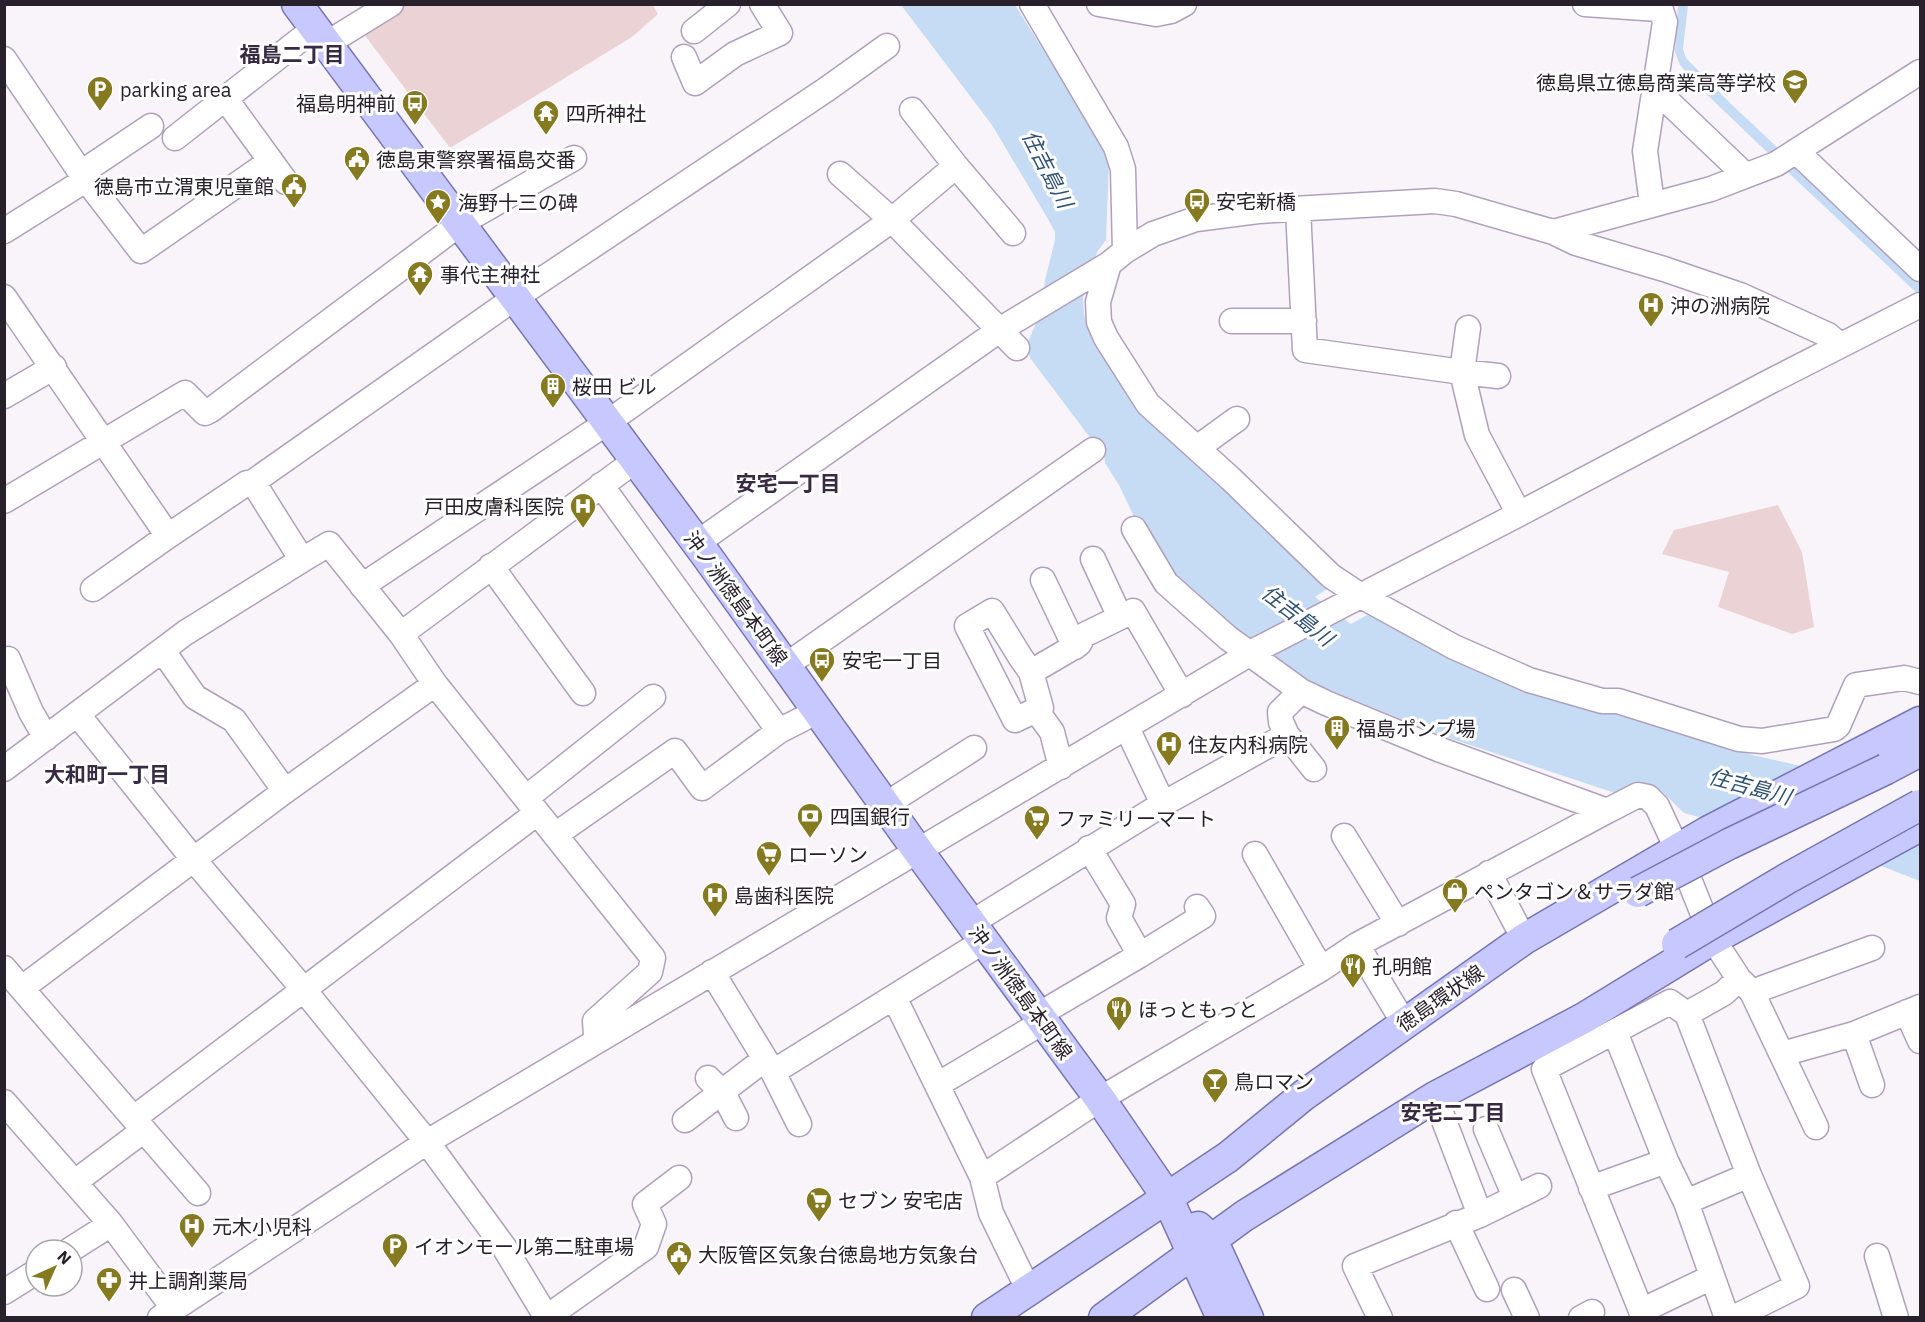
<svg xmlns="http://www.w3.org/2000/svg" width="1925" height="1322" font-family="'IBM Plex Sans','Noto Sans JP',sans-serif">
<rect width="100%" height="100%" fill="#f8f4fa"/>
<path fill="#ebd3d5" d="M652,4L658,14L632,37L450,148L360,29L400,5Z
M1778,505L1802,552L1814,627L1792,634L1718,607L1729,572L1662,554L1674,530Z"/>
<path fill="#c6dcf5" d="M901,5H1015L1104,147L1109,162L1106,240L1097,252L1083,298L1084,315L1090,334L1130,397L1330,587L1315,597L1351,624L1367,615L1530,688L1749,754L1831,773L1920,805V881L1884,867L1684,813C1655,785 1655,776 1615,793L1446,737L1315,684L1277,665L1179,581L1138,525L1119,485L1105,463L1103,445L1088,435L1030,358L1027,344L1042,309L1045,280L1055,240V232L1048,219L992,125Z
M1678,5H1688L1683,49L1686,58L1729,102L1920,282V296L1794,178L1699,87L1680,65L1675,52Z"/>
<path fill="#f8f4fa" d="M1844,774L1916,800L1822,852L1751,833Z"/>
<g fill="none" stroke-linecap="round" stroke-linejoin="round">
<g stroke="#b1a0bd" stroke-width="27">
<path id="minor" d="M1032,4L1116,147L1123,169L1125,251L1109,264L1098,302L1099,322L1106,338L1148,404L1231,479L1331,576L1361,596L1454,647L1529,680L1602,701H1618L1739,739L1762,741L1834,729L1838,726L1856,685L1904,678L1920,682
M1099,4L1156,14L1171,11L1184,4
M1585,4L1658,9
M694,31L728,4
M326,44L391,4
M684,57L695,83L735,54L780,33L762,4
M4,59L81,173L141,251L271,161
M1655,89L1745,175
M225,98L286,182
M912,110L956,166L1013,233
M175,138L315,28
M1797,152L1920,269
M81,173L151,126
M840,174L892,220L1017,348
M1652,204L1645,151L1665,22L1659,4
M1298,209L1305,350L1462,372L1477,435L1519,514
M4,231L87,179
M1553,232L1711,189L1776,164L1920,72
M1125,251L1153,234L1196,219L1258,211L1435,201L1456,204L1553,232L1576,243L1664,269L1740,295L1828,335L1840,345
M4,297L168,536L247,483L253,482L516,297L827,89L887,46
M1232,321H1304
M1468,328L1462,372L1498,376
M4,396L54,367
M1197,448L1237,419
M253,482L302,560L329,544L401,634L435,684L653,958L650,972L595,1021L596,1035L599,1040
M601,485L779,731
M4,501L185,393L205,413L211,410L461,223L574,158
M1134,529L1166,583L1228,638L1301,691L1326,703L1438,749L1607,811L1638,795L1648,797L1657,806L1677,849L1713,939L1739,979L1724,993L1687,1014
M697,543L1001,329L1109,264
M1093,559L1120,617
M491,566L583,693
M1043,580L1075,647
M362,586L608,422L892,220L956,166
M93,589L168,536
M401,634L636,460
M163,651L195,697L234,720L285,791L435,684
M8,659L31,712L46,738
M785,666L1093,450
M1031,672L1021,658L992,611L967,626L1015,720L1036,710L1052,732L1061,767
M1036,710L1041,708L1031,672L1079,644L1084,635L1133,611L1182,695
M78,715L194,860L304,990L427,1142L504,1247L547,1318
M1127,728L1163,804
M1287,735L1314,769
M4,769L185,633L302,560
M526,798L653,697
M885,805L974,748
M555,835L675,751L702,788L779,731L818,711
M1344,836L1398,924
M1255,854L1321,969
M1489,873L1524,939
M971,923L1163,804L1287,735L1281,722L1280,712L1301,691
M1357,945L1404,1023
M1140,955L1203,916L1197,907
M4,968L198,1193
M712,972L773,1072L984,941
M1739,979L1752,992L1816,1127
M22,988L285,791
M1752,992L1872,948
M894,997L982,1177L991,1213L1028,1289
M1907,1012L1920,1041
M1038,1015L1140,955L1119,918L1123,904L1089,848
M1615,1032L1666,1161L1686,1202L1727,1318
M1854,1034L1872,1085
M1782,1054L1854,1034L1920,1007
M773,1072L799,1124
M708,1078L723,1093L736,1118
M937,1085L1043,1022
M1435,1097L1480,1215
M4,1102L111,1224L174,1309
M134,1118L537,813
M685,1120L765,1059
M1486,1129L1515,1197
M982,1177L1100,1099L1321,969L1357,945L1607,811
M75,1182L144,1130
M1591,1188L1666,1161
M1686,1202L1749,1175
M1456,1223L1487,1289
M70,1250L111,1224
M1877,1256L1896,1318
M1514,1290L1527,1318
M4,1292L36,1272
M1641,1311L1712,1277
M547,1317L646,1247L654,1224L645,1204L679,1178
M160,1318L427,1142L1256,650L1519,514L1769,382L1920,305
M1380,1318L1355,1266L1480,1215L1539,1186
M1581,1318L1592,1312
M1644,1318L1544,1069L1670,1002L1687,1014L1749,1175L1797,1286L1733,1318"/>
</g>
<g stroke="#7776b3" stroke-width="33">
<path id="major" d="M297,4L706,555L918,851L1100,1099L1167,1197L1222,1318
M1886,769L1920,751
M1198,1227L1212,1240L1248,1318
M987,1318L1228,1157L1304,1095L1524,939L1709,831L1920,722
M1104,1318L1244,1216L1435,1097L1584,1018L1713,939L1920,826"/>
</g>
<use href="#minor" stroke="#fff" stroke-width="24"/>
<use href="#major" stroke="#c7c8fd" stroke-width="30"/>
<g stroke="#7776b3" stroke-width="33" stroke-linecap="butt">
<path id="major-bridge" d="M1638,892L1729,844L1886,769
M1677,944L1788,878L1920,805"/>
</g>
<use href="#major-bridge" stroke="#c7c8fd" stroke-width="30"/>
</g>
<defs>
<g id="school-pin" transform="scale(1.35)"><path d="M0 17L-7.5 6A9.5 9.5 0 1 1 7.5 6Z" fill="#857a20" stroke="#fff"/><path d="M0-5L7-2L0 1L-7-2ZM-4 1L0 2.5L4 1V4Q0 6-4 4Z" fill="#fff"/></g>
<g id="parking-pin" transform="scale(1.35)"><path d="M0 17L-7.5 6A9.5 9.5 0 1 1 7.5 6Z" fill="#857a20" stroke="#fff"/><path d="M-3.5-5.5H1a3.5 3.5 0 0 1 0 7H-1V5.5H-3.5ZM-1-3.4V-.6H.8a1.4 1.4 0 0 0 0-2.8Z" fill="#fff"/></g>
<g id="bus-pin" transform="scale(1.35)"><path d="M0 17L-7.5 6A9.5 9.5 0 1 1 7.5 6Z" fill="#857a20" stroke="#fff"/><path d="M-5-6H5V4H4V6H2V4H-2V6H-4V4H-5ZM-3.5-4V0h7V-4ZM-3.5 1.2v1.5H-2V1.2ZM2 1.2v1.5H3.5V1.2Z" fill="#fff"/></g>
<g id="temple-pin" transform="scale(1.35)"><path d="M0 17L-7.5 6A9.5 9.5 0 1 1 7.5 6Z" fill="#857a20" stroke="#fff"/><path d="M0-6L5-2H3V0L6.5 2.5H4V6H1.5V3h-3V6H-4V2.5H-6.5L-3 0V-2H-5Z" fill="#fff"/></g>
<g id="civic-pin" transform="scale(1.35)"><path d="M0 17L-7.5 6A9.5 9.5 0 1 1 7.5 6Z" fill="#857a20" stroke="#fff"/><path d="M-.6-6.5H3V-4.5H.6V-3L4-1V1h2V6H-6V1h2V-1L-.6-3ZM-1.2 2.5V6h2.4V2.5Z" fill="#fff"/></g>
<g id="sight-pin" transform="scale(1.35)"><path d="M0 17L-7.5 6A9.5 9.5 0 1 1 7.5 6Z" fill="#857a20" stroke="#fff"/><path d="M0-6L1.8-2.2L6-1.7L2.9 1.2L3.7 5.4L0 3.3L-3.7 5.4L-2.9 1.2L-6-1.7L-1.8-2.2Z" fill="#fff"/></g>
<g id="hospital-pin" transform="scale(1.35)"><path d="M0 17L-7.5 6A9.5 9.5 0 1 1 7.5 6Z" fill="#857a20" stroke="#fff"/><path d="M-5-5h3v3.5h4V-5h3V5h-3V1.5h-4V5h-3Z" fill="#fff"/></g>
<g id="building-pin" transform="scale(1.35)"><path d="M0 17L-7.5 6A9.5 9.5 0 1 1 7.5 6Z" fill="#857a20" stroke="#fff"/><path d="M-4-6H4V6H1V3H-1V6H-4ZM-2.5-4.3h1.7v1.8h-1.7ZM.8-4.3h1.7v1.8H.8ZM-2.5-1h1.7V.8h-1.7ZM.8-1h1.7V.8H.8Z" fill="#fff"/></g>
<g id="bank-pin" transform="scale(1.35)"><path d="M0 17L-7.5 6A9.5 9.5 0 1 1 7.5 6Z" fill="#857a20" stroke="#fff"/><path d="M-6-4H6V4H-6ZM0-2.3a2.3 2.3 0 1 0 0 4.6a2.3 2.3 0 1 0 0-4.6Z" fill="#fff"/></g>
<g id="supermarket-pin" transform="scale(1.35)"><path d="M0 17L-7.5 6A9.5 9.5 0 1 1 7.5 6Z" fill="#857a20" stroke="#fff"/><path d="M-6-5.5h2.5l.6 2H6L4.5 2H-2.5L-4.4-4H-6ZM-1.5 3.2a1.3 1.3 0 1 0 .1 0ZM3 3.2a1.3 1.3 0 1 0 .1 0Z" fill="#fff"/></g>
<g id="shop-pin" transform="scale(1.35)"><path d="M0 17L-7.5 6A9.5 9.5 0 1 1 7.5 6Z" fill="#857a20" stroke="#fff"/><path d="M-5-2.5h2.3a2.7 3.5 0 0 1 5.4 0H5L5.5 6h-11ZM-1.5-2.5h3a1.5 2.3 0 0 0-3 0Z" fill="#fff"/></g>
<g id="restaurant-pin" transform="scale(1.35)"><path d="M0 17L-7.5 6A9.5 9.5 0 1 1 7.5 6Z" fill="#857a20" stroke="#fff"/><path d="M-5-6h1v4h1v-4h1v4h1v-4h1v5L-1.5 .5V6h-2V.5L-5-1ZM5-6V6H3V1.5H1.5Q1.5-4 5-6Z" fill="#fff"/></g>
<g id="bar-pin" transform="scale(1.35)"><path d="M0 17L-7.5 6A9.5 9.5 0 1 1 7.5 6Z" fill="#857a20" stroke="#fff"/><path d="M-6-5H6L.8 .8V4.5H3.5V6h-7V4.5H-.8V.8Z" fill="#fff"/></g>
<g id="pharmacy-pin" transform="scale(1.35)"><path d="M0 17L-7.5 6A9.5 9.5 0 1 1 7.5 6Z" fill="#857a20" stroke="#fff"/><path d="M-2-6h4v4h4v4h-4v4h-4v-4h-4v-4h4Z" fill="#fff"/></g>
</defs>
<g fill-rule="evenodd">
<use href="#school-pin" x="1795" y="82"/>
<use href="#parking-pin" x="100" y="89"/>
<use href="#bus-pin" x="415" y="103"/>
<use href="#temple-pin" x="546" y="113"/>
<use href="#civic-pin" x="357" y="159"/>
<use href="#civic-pin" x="294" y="186"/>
<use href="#bus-pin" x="1197" y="201"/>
<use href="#sight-pin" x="438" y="202"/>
<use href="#temple-pin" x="420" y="274"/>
<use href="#hospital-pin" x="1651" y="305"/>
<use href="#building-pin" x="553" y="386"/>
<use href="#hospital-pin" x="583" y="506"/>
<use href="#bus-pin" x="822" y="660"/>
<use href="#building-pin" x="1337" y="728"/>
<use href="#hospital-pin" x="1169" y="744"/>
<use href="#bank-pin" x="810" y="816"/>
<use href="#supermarket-pin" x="1037" y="818"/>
<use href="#supermarket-pin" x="769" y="854"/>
<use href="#shop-pin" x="1455" y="891"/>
<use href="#hospital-pin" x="715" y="895"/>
<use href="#restaurant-pin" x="1353" y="966"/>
<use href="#restaurant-pin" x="1119" y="1009"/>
<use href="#bar-pin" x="1215" y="1081"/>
<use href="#supermarket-pin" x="819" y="1200"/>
<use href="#hospital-pin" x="192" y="1226"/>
<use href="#parking-pin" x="395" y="1246"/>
<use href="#civic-pin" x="679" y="1254"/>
<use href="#pharmacy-pin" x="109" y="1280"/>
</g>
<g text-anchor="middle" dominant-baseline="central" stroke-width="6" stroke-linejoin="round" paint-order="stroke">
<g font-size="20" fill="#28212c" stroke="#fff" text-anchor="start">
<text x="1776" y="82" text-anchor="end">徳島県立徳島商業高等学校</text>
<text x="120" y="89">parking area</text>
<text x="396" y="103" text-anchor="end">福島明神前</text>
<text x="566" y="113">四所神社</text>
<text x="376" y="159">徳島東警察署福島交番</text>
<text x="274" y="186" text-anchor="end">徳島市立渭東児童館</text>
<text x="1216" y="201">安宅新橋</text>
<text x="458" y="202">海野十三の碑</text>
<text x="440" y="274">事代主神社</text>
<text x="1670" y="305">沖の洲病院</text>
<text x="572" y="386">桜田 ビル</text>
<text x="564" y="506" text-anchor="end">戸田皮膚科医院</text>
<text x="842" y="660">安宅一丁目</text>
<text x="1356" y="728">福島ポンプ場</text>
<text x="1188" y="744">住友内科病院</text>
<text x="830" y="816">四国銀行</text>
<text x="1056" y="818">ファミリーマート</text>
<text x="788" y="854">ローソン</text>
<text x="1474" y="891">ペンタゴン＆サラダ館</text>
<text x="734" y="895">島歯科医院</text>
<text x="1372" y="966">孔明館</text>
<text x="1138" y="1009">ほっともっと</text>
<text x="1234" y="1081">鳥ロマン</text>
<text x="838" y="1200">セブン 安宅店</text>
<text x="212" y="1226">元木小児科</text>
<text x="414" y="1246">イオンモール第二駐車場</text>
<text x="698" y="1254">大阪管区気象台徳島地方気象台</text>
<text x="128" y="1280">井上調剤薬局</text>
</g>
<g font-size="20" fill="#28212c" stroke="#fff">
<text transform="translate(736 598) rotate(54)">沖ノ洲徳島本町線</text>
<text transform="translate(1021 992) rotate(54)">沖ノ洲徳島本町線</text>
<text transform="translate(1440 998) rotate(-35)">徳島環状線</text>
</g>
<g font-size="21" font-weight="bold" fill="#382a42" stroke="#fff">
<text x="292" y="54">福島二丁目</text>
<text x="788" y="483">安宅一丁目</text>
<text x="107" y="774">大和町一丁目</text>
<text x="1453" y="1112">安宅二丁目</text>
</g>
<g font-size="21" font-style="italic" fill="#305175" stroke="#fff">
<text transform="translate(1048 169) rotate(63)">住吉島川</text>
<text transform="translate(1298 615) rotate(38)">住吉島川</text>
<text transform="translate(1750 786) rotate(15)">住吉島川</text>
</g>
</g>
<rect width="1925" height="1322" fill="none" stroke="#28212c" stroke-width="12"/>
<g transform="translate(54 1268) rotate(45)"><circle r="28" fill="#ffffff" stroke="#a9a6ab" stroke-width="1.5"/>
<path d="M0-4.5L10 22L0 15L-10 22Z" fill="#857a20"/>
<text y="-9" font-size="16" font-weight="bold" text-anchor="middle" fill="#28212c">N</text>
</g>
</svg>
